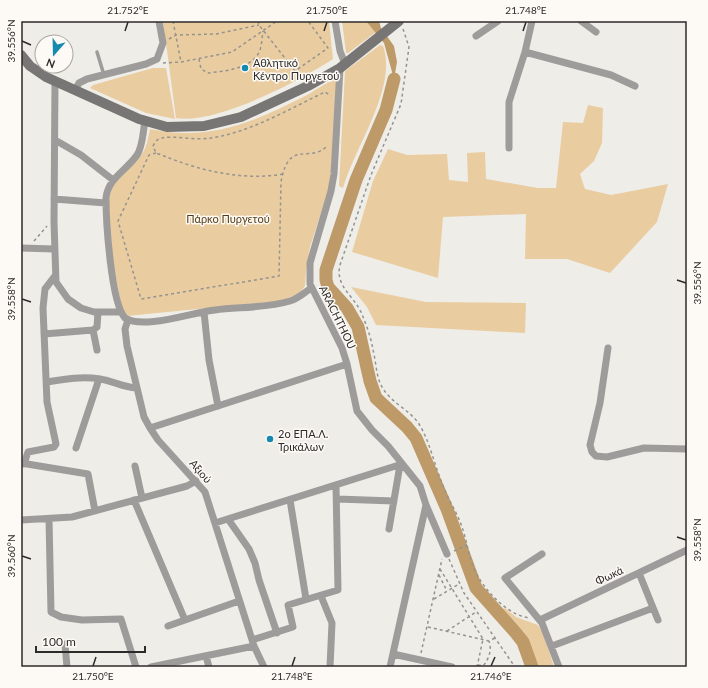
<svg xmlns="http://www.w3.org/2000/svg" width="708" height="688" font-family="Lato,sans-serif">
<rect width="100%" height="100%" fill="#efede8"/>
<path fill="#eacca1" d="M163,21H329L333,59C299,81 216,125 176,118Z
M342,21H366L376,32L348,53H346Z
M380,45L383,46C398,87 355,146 343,188L339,186L345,71Z
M153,68H166L175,119L146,113L90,88L93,85Z
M333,80L337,82L330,185L310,247L306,272L305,286L299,294L280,301L127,316L123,313C117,283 99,206 115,181C122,171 134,164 141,155C147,148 148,137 150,129C211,142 256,121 309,94C317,89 324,84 333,80Z
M588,105L603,108L602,143L594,161L580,174L585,189L611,195L668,184L657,222L610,273L567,259H525L526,214L443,217L438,278L352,252L373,181L388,149L407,155L447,154L449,180L468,182L467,153L485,152L486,179L538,188H556L563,122L583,123Z
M351,287L426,302L526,303L525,333L376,325L367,307Z
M505,608L516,617L538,625L543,633L554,667H539L524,632L503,609Z"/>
<path fill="#bd9a67" d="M366,21H379L381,28L394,46L397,62L394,79L384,43Z"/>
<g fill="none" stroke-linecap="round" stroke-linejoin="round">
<path stroke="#bd9a67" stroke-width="13" d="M394,79L386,110L356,180L326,270V280L328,287L347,308L358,327L370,381L376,398L407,427L416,438L447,509L476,588L516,633L523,642L532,667"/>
<path stroke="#949390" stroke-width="1.5" stroke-dasharray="3 3" stroke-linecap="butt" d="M173,21L181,62
M258,21L259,25L295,71L328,48L308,21
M403,29L409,47L401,104L371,175L340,265C335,286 353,295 361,312C366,324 371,337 373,350C376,361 376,375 381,385C389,402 409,409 419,424C430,442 434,464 442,483C447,498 457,512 462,527C468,544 469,563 479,578C489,595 510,616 530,618
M169,39L176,35L216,34L259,25
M199,59L201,69L208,73C225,71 253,69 260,50C262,44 262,37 263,31
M163,63L181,62L232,52L277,21
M156,153L149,155L118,221L141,299L279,276L281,182C289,137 310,165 328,145
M283,174C244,181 201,171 164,156L156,153L153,146C155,142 157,139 162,138C174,135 195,141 211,138C251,132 289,109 325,92L331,96
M34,241L47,226
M454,551L467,545
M449,559L464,593L515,667
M440,569L483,639L477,667
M439,575L447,591
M434,599L459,584
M428,627L489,641L495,638
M447,631L476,612
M421,653L442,559
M478,665L483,666C489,659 492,650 489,641"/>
<path stroke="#9e9c9b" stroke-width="3.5" d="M97,52L104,75"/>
<path stroke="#9e9c9b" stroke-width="7" d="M335,21L340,51L345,64
M581,21L596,32
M476,36L498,21
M525,52L611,75L635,86
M340,68L334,174L331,191L310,263V284L342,348L347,364L357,411L372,430L388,446L420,486L426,505L447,554
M55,81L54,222L56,282L68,299L81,308L94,312H120
M75,90L79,83L87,79L146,64L157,59L163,43L159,21
M145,121C143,131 143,146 137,155C126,171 108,178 106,198C106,221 111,303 125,318C144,330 193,312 215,310C239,307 267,308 290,301C299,298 304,293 311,288
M55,140L81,155L113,180
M509,148V102L525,52L532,21
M54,199L106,203
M21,248L54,249
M204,312L209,360L218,406
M128,320L125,329L127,346L144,417L150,428L158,440L205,492L254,646L264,667
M93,330L97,350
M44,334L93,330L97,327L98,312
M608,348L600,403L590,445L592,452L596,456L607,457L644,448L687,449
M47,382C65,379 82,376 100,379C113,381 123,387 136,388
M150,428L347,364
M76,448L99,379
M21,463L88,474L95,511
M24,464L28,452L54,447L56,444L47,402L43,308L45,289L55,276
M135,466L142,498
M337,499L394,501
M134,500L185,620
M290,500L306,599
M49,519L51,612L61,617L82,620L121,619L136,667
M228,519L249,549L255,563L259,580L277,633
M21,520L72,517L187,486L196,481
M215,523L402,464
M389,529L400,465
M542,554L505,578L542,623L559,667
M639,573L658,620
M321,596L332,623L330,667
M540,620L687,550
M168,626L239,601
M252,640L293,627L288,605L338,590L336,485
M65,644L67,667
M552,646L653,608
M393,654L452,667
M206,656L209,667
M151,667L254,646
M390,667L426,505"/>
<path stroke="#787674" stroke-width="10" d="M21,55L30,66L46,77L139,119L167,127L204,126L241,117L310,85L340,68L399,21"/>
</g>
<path fill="none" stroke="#2c2b2a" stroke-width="1.5" d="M125,31L128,22M324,31L327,22M523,31L526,22M22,41L31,45M677,280L686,283M22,299L31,302M677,537L686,540M22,556L31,559M93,666L96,657M292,666L295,657M491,666L495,657"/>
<g fill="#168aae" stroke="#fdfaf6" stroke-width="1.5">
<circle cx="245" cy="68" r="4"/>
<circle cx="270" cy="439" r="4"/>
</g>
<g text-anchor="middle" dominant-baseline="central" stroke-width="3" stroke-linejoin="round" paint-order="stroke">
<g font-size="11" fill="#2c2b2a" stroke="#fdfaf6" text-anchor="start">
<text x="253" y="62">Αθλητικό<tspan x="253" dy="13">Κέντρο Πυργετού</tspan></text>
<text x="278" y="433">2ο ΕΠΑ.Λ.<tspan x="278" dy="13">Τρικάλων</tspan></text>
</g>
<g font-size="11" fill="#543b12" stroke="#fdfaf6">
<text x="228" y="218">Πάρκο Πυργετού</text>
</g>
<g font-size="11" fill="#2c2b2a" stroke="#fdfaf6">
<text transform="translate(338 317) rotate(64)">ARACHTHOU</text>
<text transform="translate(201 471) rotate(49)">Αξιού</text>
<text transform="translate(609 575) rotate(-25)">Φωκά</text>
</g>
</g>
<rect width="708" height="688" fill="none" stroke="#fdfaf6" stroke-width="44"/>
<g transform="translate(54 54) rotate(200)"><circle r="19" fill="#fdfaf6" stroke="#a9a7a4"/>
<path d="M0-3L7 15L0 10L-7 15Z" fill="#168aae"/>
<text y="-6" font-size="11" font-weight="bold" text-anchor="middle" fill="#2c2b2a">N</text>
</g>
<path d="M36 646v6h109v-6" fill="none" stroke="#2c2b2a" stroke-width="2"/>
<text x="42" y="646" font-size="12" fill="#2c2b2a" stroke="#fdfaf6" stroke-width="3" paint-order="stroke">100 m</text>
<rect x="22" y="22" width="664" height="644" fill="none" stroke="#2c2b2a" stroke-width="1.5"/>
<g font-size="10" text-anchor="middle" fill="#2c2b2a">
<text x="128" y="14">21.752°E</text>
<text x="327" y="14">21.750°E</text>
<text x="526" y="14">21.748°E</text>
<text transform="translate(11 41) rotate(-90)" y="4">39.556°N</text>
<text transform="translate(697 283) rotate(-90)" y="4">39.556°N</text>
<text transform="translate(11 299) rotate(-90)" y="4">39.558°N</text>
<text transform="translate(697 540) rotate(-90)" y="4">39.558°N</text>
<text transform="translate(11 556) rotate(-90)" y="4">39.560°N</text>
<text x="93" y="680">21.750°E</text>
<text x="292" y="680">21.748°E</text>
<text x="491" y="680">21.746°E</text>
</g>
</svg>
